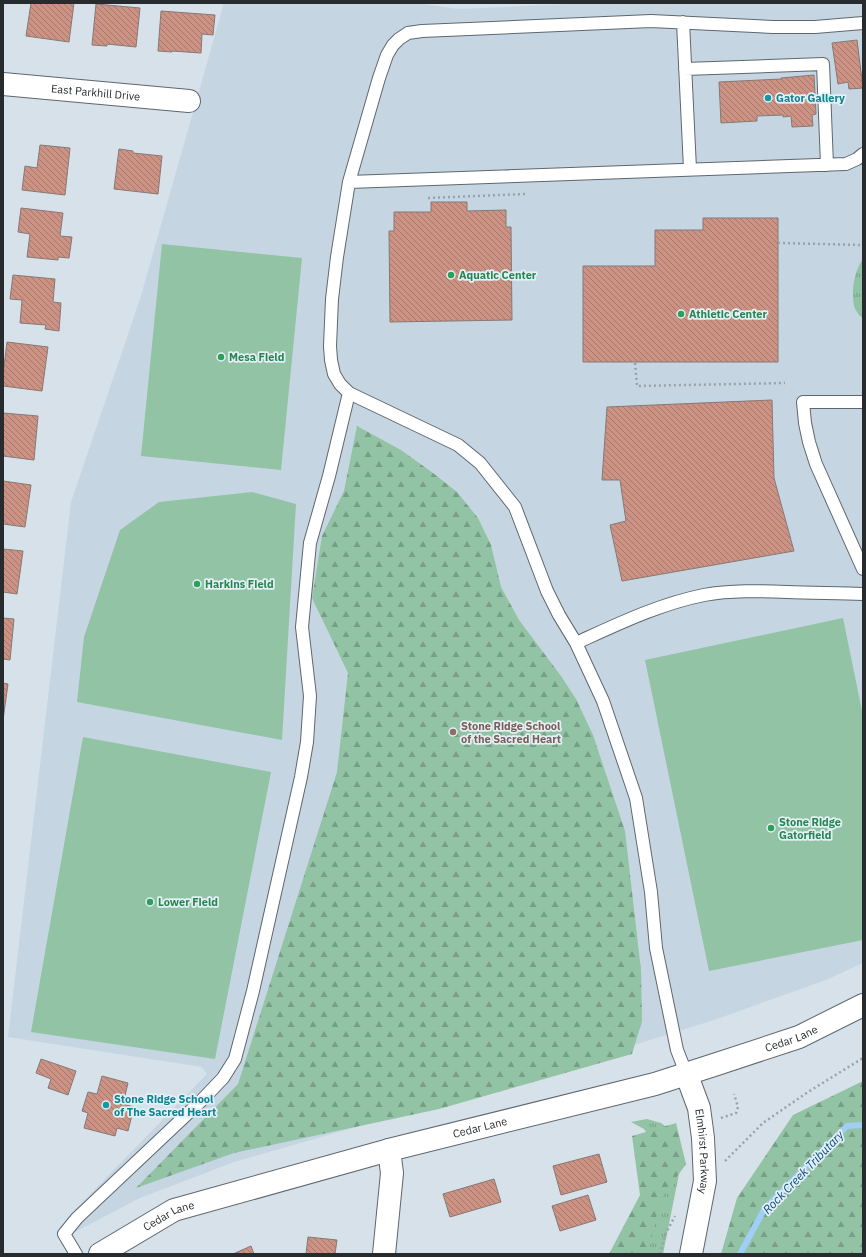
<svg xmlns="http://www.w3.org/2000/svg" width="866" height="1257" font-family="'IBM Plex Sans',sans-serif">
<defs>
<pattern id="grass-tufts" width="24" height="20" patternUnits="userSpaceOnUse"><rect width="24" height="20" fill="#92c3a4"/><path d="M3 7l-1-3M5 7V3M7 7l1-3M15 17l-1-3M17 17v-4M19 17l1-3" fill="none" stroke="#779f86"/></pattern>
<pattern id="forest-firs" width="22" height="20" patternUnits="userSpaceOnUse"><rect width="22" height="20" fill="#92c3a4"/><path d="M5 1l3.5 6h-7zM16 11l3.5 6h-7z" fill="#779f86"/></pattern>
<pattern id="building-back-hatch" width="6" height="6" patternUnits="userSpaceOnUse"><rect width="6" height="6" fill="#cc9284"/><path d="M-1 5l2 2M0 0l6 6M5-1l2 2" fill="none" stroke="#a6776c"/></pattern>
</defs>
<rect width="100%" height="100%" fill="#d7e1e9"/>
<path fill="#c5d6e2" d="M224,3H417L458,9L593,3H863V963L826,980L714,1020L538,1075L234,1162L140,1198L75,1232L68,1217L207,1074L202,1067L8,1037L71,502L140,299Z"/>
<path fill="url(#grass-tufts)" d="M863,259V319C860,315 855,311 854,306C851,291 854,271 863,259Z
M647,1119L661,1123L673,1132L682,1159L663,1254H618L656,1163L653,1141L644,1129L631,1122Z"/>
<path fill="url(#forest-firs)" d="M357,426L401,450L433,473L457,492L478,518L491,545L501,587L519,620L561,676L576,699L593,735L625,831L641,970L642,1021L632,1054L439,1109L234,1153L136,1188L238,1084L337,772L348,673L312,598L322,536L344,491Z
M863,1081V1252L862,1254H721L737,1198L793,1115Z
M676,1123L686,1164L660,1200L648,1254H609L640,1195L632,1136Z"/>
<path fill="#92c3a4" d="M162,244L302,258L281,470L141,456Z
M252,492L296,504L282,740L77,702L84,637L120,530L159,502Z
M843,618L863,716V940L709,971L645,660Z
M83,737L271,772L215,1059L31,1032Z"/>
<g fill="none" stroke-linecap="round" stroke-linejoin="round">
<path stroke="#a1cef7" stroke-width="6" d="M740,1254L765,1208L847,1126L863,1125"/>
</g>
<path fill="url(#building-back-hatch)" stroke="#857976" d="M31,3H74L69,42L26,36Z
M96,4L140,8L136,47L107,44V46L92,45Z
M161,11L215,15L213,35L202,34L201,53L172,51V52L158,51Z
M857,40L863,88L849,89L848,82L838,84L832,43Z
M814,75L816,114L812,115L813,126L792,127L791,116L783,117V115L757,116V121L721,123L719,82L781,79V78Z
M40,145L70,148L65,195L22,190L25,166L37,168Z
M119,149L133,151V153L162,156L158,194L114,189Z
M431,202H467V211L506,210V227H511L512,320L390,322L389,231H394V212H431Z
M21,208L63,213L60,236L72,237L69,258L58,257V260L27,257L30,234L18,232Z
M703,218H778V362H583V266H655V230H703Z
M13,275L55,279L53,302L61,303L59,331L45,329L46,325L20,323L22,300L10,299Z
M7,342L48,347L42,391L3,386V374Z
M772,400L774,478L794,551L622,581L610,525L626,521L620,480H602L607,407Z
M3,413L38,416L34,460L3,456Z
M3,481L31,485L25,527L3,524Z
M3,549L23,551L17,594L3,592Z
M3,618L14,619L10,660L3,659Z
M3,683L8,684L3,720Z
M41,1059L76,1071L68,1095L48,1088L51,1079L36,1073Z
M102,1076L128,1083L123,1104L134,1107L128,1131L117,1128L115,1136L84,1128L88,1113L82,1111L88,1092L97,1094Z
M599,1154L607,1182L561,1195L553,1166Z
M494,1179L501,1202L450,1217L443,1194Z
M588,1195L596,1220L560,1231L552,1206Z
M308,1237L337,1240L335,1254H306Z
M251,1246L254,1254H233Z"/>
<g fill="none" stroke-linecap="round" stroke-linejoin="round">
<g stroke="#5e676d" stroke-width="14">
<path id="service" d="M683,22L690,169
M685,69L823,64L827,165
M349,182L846,164L857,159L863,154
M863,402H803L805,423L809,442L816,464L863,569
M576,643L559,615L547,591L515,507L480,463L458,445L349,393L340,384L334,374L331,360L330,346L332,299L337,257L349,182L379,78L387,55L393,45L399,39L408,33L422,31L651,21L773,27H815L863,23
M686,1073L677,1050L656,948L651,892L636,798L603,701L576,643C618,624 659,604 704,595C731,590 759,591 787,592C812,593 838,593 863,594
M76,1254L64,1234L77,1218L201,1101L223,1078L235,1059L253,991L301,777L307,742L310,696L302,627L310,543L329,476L349,393"/>
</g>
<g stroke="#5e676d" stroke-width="24">
<g id="minor">
<path id="s1" d="M3,84L189,101"/>
<path id="s2" d="M686,1073L699,1108L703,1138L705,1181L691,1254"/>
<path d="M384,1254L392,1173L389,1150"/>
</g>
</g>
<g stroke="#5e676d" stroke-width="24">
<g id="tertiary">
<path id="s3" d="M100,1254L174,1210L389,1150L655,1084L717,1064L799,1037L863,1005"/>
</g>
</g>
<path stroke="#9aa2a8" stroke-width="2.5" stroke-dasharray="2 3" stroke-linecap="butt" d="M428,198L525,194
M778,243L863,245
M635,363L637,386L785,383
M721,1118L736,1113L738,1107L734,1094
M725,1161L763,1123L808,1092L863,1058
M660,1254L665,1235L675,1216"/>
<use href="#service" stroke="#fff" stroke-width="12"/>
<use href="#minor" stroke="#fff" stroke-width="22"/>
<use href="#tertiary" stroke="#fff" stroke-width="22"/>
</g>
<g fill="#0f9aa8" stroke="#e4eff7" stroke-width="1.5">
<circle cx="768" cy="98" r="4"/>
<circle cx="106" cy="1105" r="4"/>
</g>
<g fill="#2e9e5b" stroke="#e4eff7" stroke-width="1.5">
<circle cx="451" cy="275" r="4"/>
<circle cx="681" cy="314" r="4"/>
<circle cx="221" cy="357" r="4"/>
<circle cx="197" cy="584" r="4"/>
<circle cx="771" cy="828" r="4"/>
<circle cx="150" cy="902" r="4"/>
</g>
<circle fill="#8d6e63" stroke="#e4eff7" stroke-width="1.5" cx="453" cy="732" r="4"/>
<g text-anchor="middle" dominant-baseline="central" stroke-width="3.5" stroke-linejoin="round" paint-order="stroke">
<g font-size="11" fill="#282b2e" stroke="#e4eff7">
<text stroke="none"><textPath href="#s1" startOffset="93">East Parkhill Drive</textPath></text>
<text stroke="none"><textPath href="#s3" startOffset="727">Cedar Lane</textPath></text>
<text stroke="none"><textPath href="#s3" startOffset="403">Cedar Lane</textPath></text>
<text stroke="none"><textPath href="#s2" startOffset="81">Elmhirst Parkway</textPath></text>
<text stroke="none"><textPath href="#s3" startOffset="79">Cedar Lane</textPath></text>
</g>
<g font-size="11" font-weight="bold" fill="#0d838f" stroke="#e4eff7" text-anchor="start">
<text x="776" y="98">Gator Gallery</text>
<text x="114" y="1099">Stone Ridge School<tspan x="114" dy="13">of The Sacred Heart</tspan></text>
</g>
<g font-size="11" font-weight="bold" fill="#27864d" stroke="#e4eff7" text-anchor="start">
<text x="459" y="275">Aquatic Center</text>
<text x="689" y="314">Athletic Center</text>
<text x="229" y="357">Mesa Field</text>
<text x="205" y="584">Harkins Field</text>
<text x="779" y="822">Stone Ridge<tspan x="779" dy="13">Gatorfield</tspan></text>
<text x="158" y="902">Lower Field</text>
</g>
<g font-size="11" font-weight="bold" fill="#785e54" stroke="#e4eff7" text-anchor="start">
<text x="461" y="726">Stone Ridge School<tspan x="461" dy="13">of the Sacred Heart</tspan></text>
</g>
<g font-size="12" font-style="italic" fill="#004a7b" stroke="#e4eff7">
<text transform="translate(803 1172) rotate(-46)">Rock Creek Tributary</text>
</g>
</g>
<rect width="866" height="1257" fill="none" stroke="#282b2e" stroke-width="8"/>
</svg>
